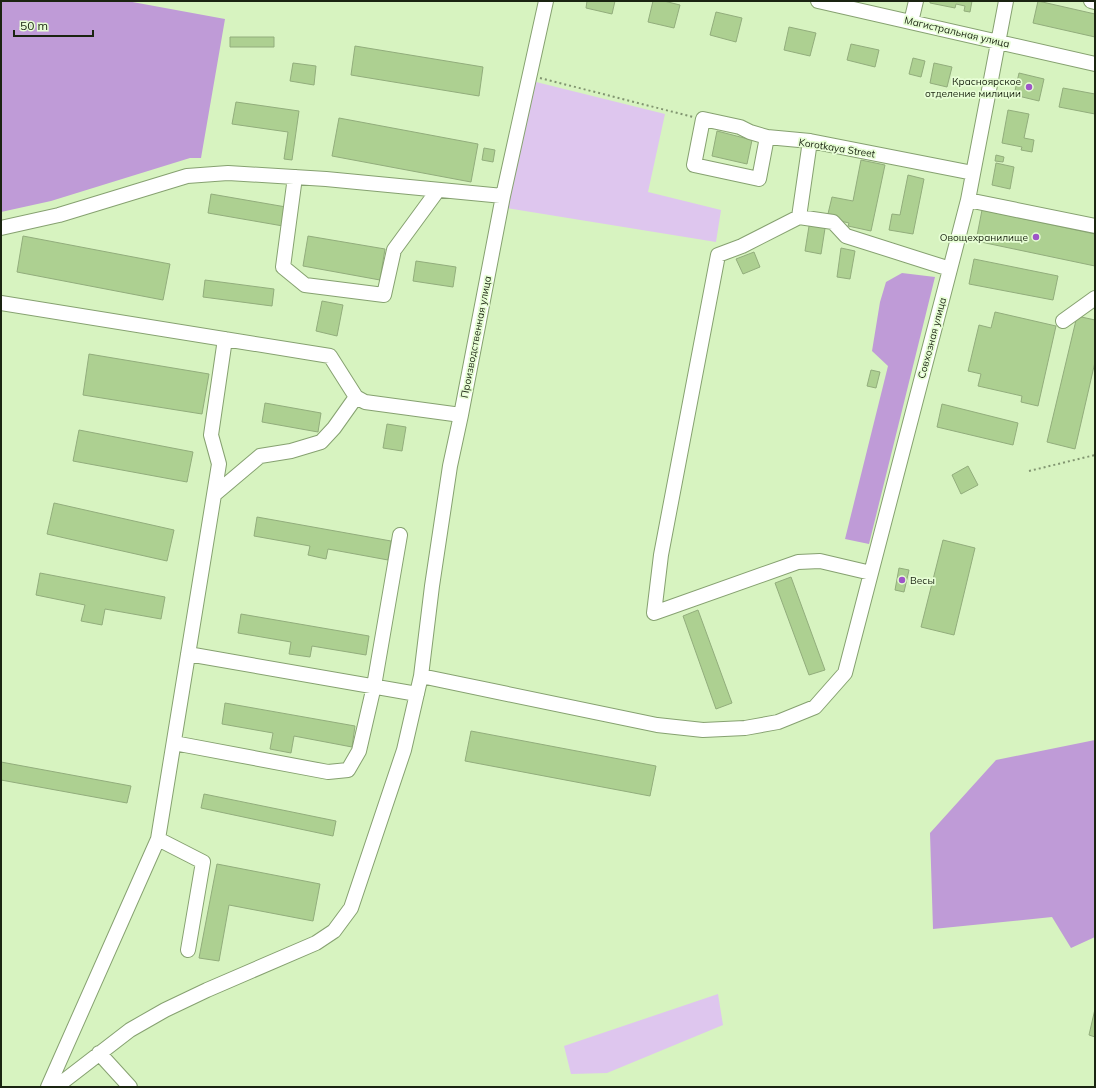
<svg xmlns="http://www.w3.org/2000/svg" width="1096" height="1088" font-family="Mulish,sans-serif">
<rect width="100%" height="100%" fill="#d7f3c0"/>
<path fill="#dec6ee" d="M536,82L665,114L648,192L721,210L716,242L507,208Z
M718,994L723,1025L607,1073L571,1074L564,1046Z"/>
<path fill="#bf9bd7" d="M1,1H127L225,19L201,158H190L51,201L1,212Z
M902,273L935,277L869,544L845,539L888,366L872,351L880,302L886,282Z
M1095,740V937L1071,948L1052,917L933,929L930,833L996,760Z"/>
<path fill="#add091" stroke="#92ad7c" d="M587,1H615L612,14L586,8Z
M653,1H664L680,5L674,28L648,22Z
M930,1H972L970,12L964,11L965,6L956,4L955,8L930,3Z
M1038,1L1095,14V37L1033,23Z
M716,12L742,18L736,42L710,35Z
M789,27L816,33L810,56L784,50Z
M230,37H274V47H230Z
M851,44L879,50L875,67L847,60Z
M355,46L483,67L479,96L351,75Z
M913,58L925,61L921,77L909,74Z
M293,63L316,66L314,85L290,81Z
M934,63L952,67L947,87L930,83Z
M1019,73L1044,79L1039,101L1014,95Z
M1063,88L1095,94V114L1059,107Z
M236,102L299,111L292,160L284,159L288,132L232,124Z
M1008,110L1029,114L1024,138L1034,140L1032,152L1021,150L1022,147L1002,143Z
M339,118L478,144L471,182L332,156Z
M717,131L752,140L747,164L712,156Z
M484,148L495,150L493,162L482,160Z
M996,155L1004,157L1003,162L995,161Z
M861,160L885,165L871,231L848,226L849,223L827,218L832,197L853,201Z
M996,163L1014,167L1010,189L992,185Z
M908,175L924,179L913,234L889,230L892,214L900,215Z
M211,194L286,207L283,226L208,213Z
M982,210L1095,234V266L976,241Z
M810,220L826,222L821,254L805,251Z
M23,236L170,264L163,300L17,272Z
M308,236L385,249L380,280L303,266Z
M841,248L855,251L850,279L837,277Z
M754,252L760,267L743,274L736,259Z
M974,259L1058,276L1053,300L969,284Z
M416,261L456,267L453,287L413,281Z
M205,280L274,289L272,306L203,297Z
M322,301L343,305L337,336L316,331Z
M995,312L1056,326L1038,406L1021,402L1022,396L978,386L981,374L968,371L979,325L991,328Z
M1077,316L1095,320V362L1075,449L1047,442Z
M89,354L209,374L202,414L83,395Z
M871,370L880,372L876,388L867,386Z
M265,403L321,413L318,432L262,422Z
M942,404L1018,423L1013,445L937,427Z
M387,424L406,427L402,451L383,448Z
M79,430L193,452L187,482L73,461Z
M968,466L978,485L961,494L952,475Z
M54,503L174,530L167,561L47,534Z
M257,517L391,541L388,560L328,549L326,559L308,555L310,546L254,536Z
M943,540L975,548L954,635L921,627Z
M899,568L909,570L904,592L895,590Z
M40,573L165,597L161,619L105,609L102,625L81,621L85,605L36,595Z
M791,577L825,670L809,675L775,583Z
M698,610L732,703L716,709L683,616Z
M241,614L369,636L366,655L312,646L310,657L289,654L291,642L238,633Z
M225,703L355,726L352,747L294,736L291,753L270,749L273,733L222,724Z
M471,731L656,766L650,796L465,761Z
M1,762L131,786L127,803L1,780Z
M204,794L336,821L333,836L201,808Z
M217,864L320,884L313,921L229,905L219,961L199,958Z
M1095,1009V1037L1089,1035Z"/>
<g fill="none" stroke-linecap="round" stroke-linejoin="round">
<g stroke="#86a170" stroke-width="16">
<path id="minor" d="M818,1L1095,64
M1091,1L1095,2
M911,22L916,1
M767,137L759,179L694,165L703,119L740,127L750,132L767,137L810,141L973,173
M810,141L799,217L833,222L846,236L950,269
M295,177L283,267L305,285L384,295L394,250L438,190
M968,200L1095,226
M799,217L742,246L718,255L661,555L654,613L798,562L820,561L871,573
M1,228L59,215L187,176L228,173L326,179L503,196
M1,303L330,356L356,397L365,402L461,415
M1063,321L1095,298
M215,494L260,456L291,451L321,442L334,428L356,397
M188,654L417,694
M421,676L432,586L450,466L461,415L503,196L546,1
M174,743L328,772L348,770L359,751L374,686L400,535
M158,839L203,862L188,950
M99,1053L130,1087
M48,1087L158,839L219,464L211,435L225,339
M56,1087L130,1030L165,1010L207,990L316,943L334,931L351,908L404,750L421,676L657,725L703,730L745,728L778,722L815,707L845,673L968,200L1006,1"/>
</g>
<path stroke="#819570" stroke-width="2" stroke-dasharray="2 3" stroke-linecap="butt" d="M540,78L693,117
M1029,471L1095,455"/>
<use href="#minor" stroke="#fff" stroke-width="14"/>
</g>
<g fill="#9e55c8" stroke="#e7fed5" stroke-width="1.5">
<circle cx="1029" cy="87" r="4"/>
<circle cx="1036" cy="237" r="4"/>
<circle cx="902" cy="580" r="4"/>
</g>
<g text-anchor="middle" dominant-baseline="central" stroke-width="3.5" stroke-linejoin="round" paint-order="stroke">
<g font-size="10" fill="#1a2411" stroke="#e7fed5">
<text transform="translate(957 32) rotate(13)">Магистральная улица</text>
<text transform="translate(837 148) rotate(9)">Korotkaya Street</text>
<text transform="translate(476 337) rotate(-79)">Производственная улица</text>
<text transform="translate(932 338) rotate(-75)">Совхозная улица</text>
</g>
<g font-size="10" fill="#1a2411" stroke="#e7fed5" text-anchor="end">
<text x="1021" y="81">Красноярское<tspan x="1021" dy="12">отделение милиции</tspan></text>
<text x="1028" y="237">Овощехранилище</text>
<text x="910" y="580" text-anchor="start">Весы</text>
</g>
</g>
<rect width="1096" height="1088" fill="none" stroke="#1a2411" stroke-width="4"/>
<path d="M14 30v6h79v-6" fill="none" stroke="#1a2411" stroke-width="2"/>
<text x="20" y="30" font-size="12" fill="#1a2411" stroke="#e7fed5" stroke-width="3" paint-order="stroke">50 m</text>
</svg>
